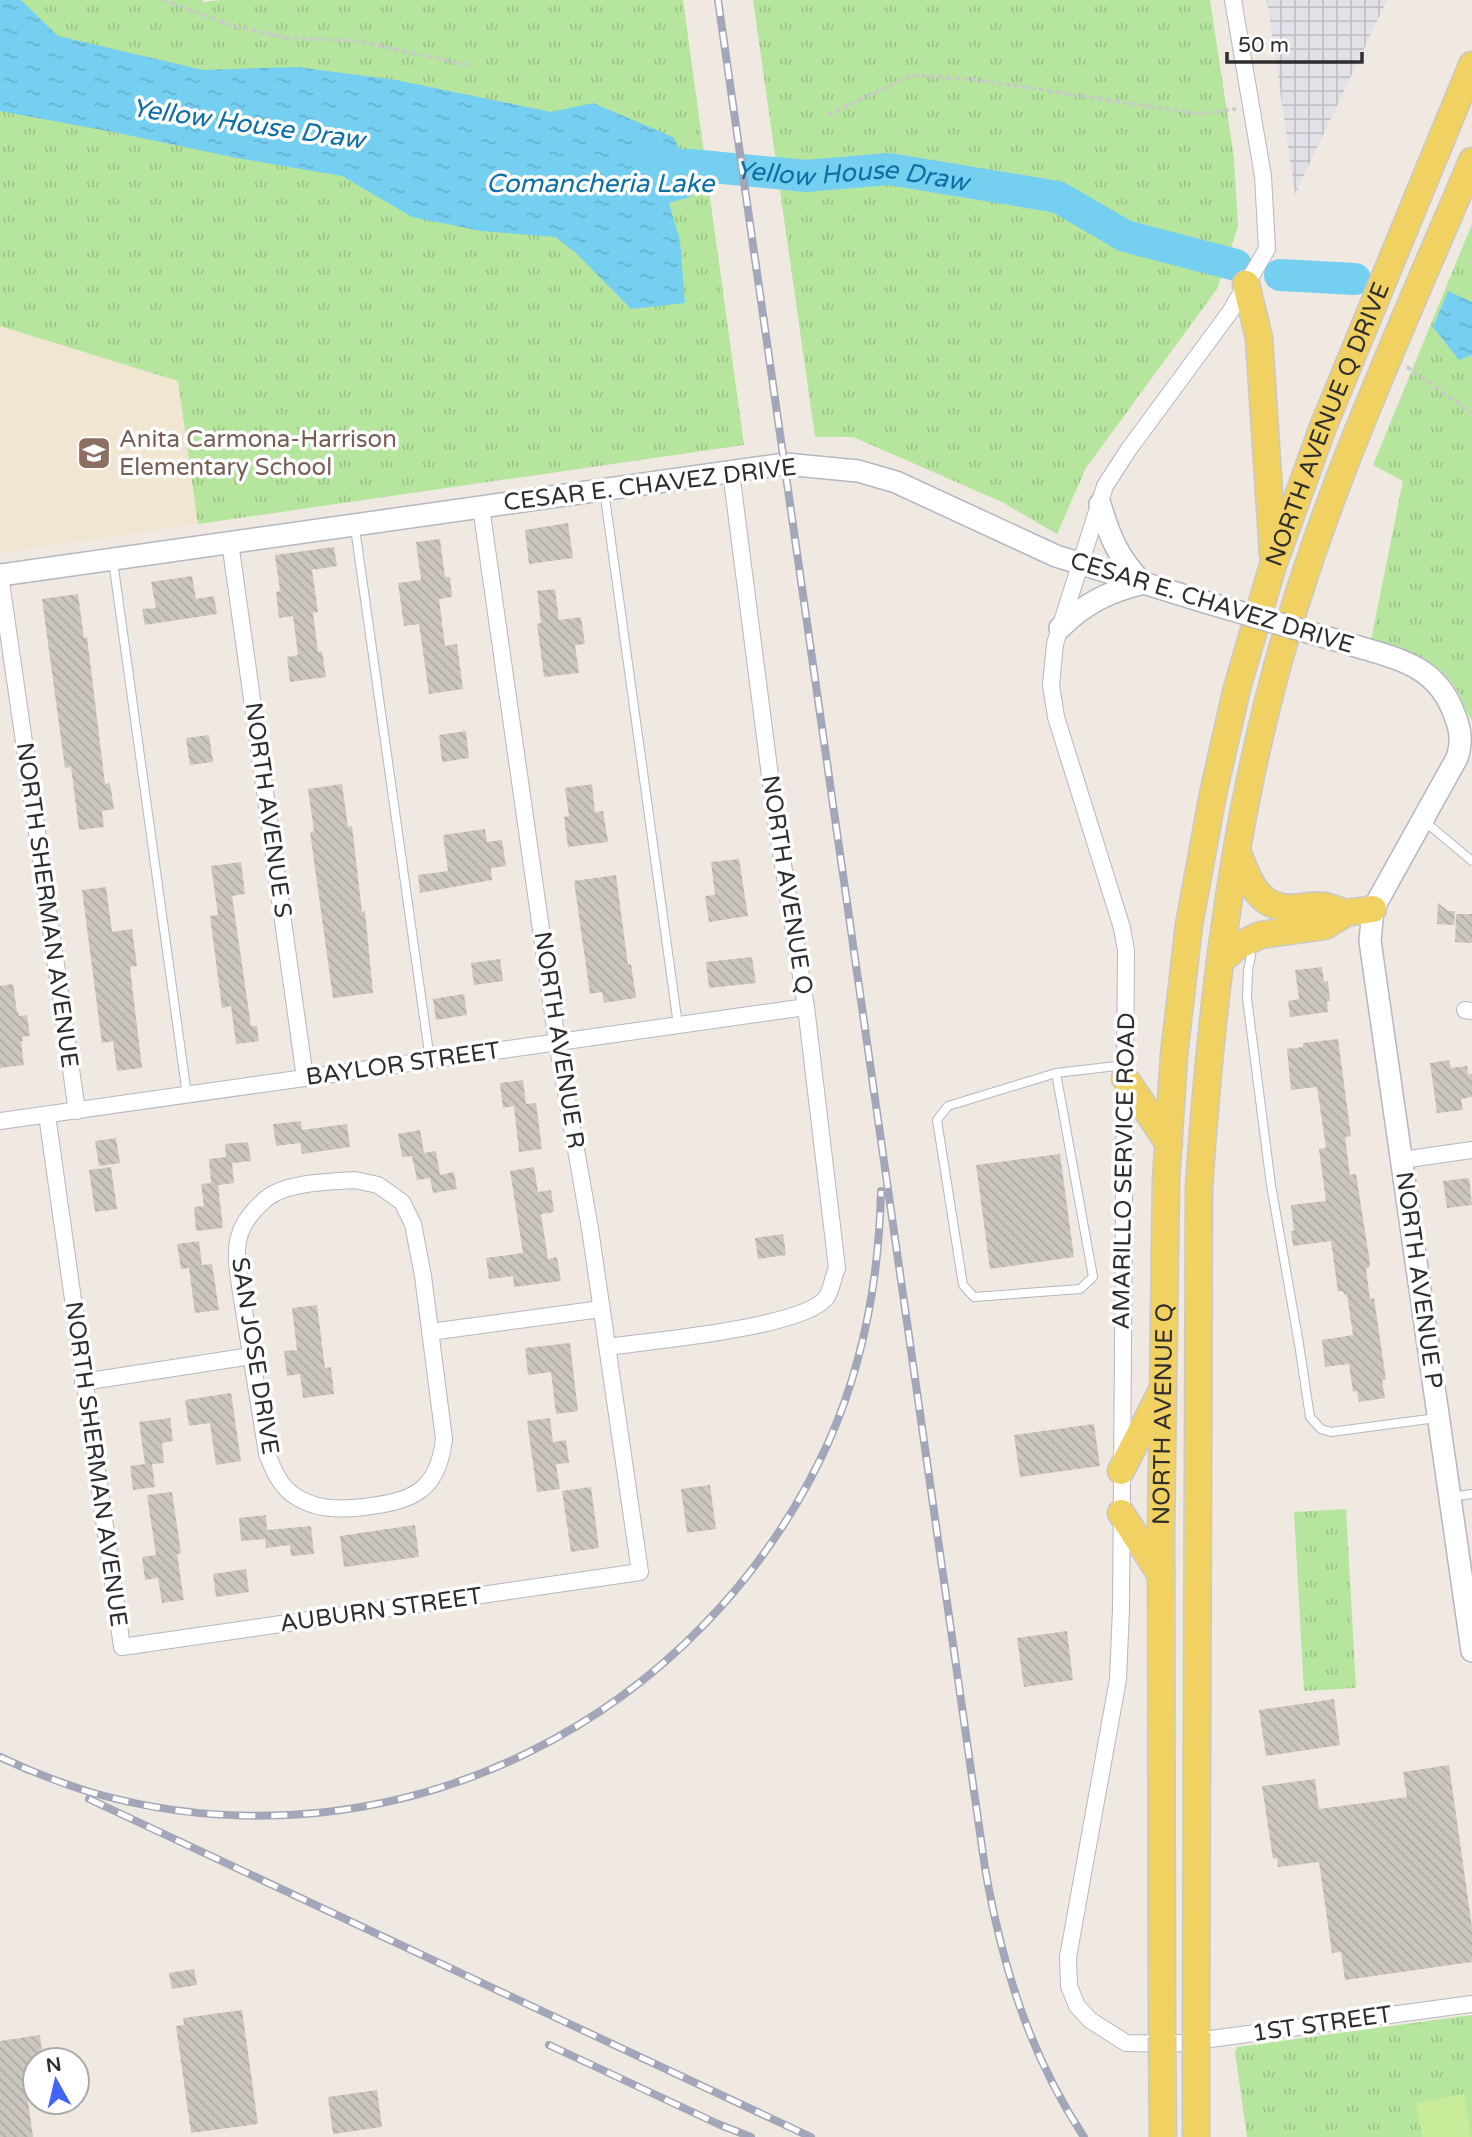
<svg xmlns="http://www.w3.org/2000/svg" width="1472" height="2137" font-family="'Varela Round',sans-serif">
<defs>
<pattern id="industrial-grid" width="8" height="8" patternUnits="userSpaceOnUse" patternTransform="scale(1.75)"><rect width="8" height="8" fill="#e3e1e8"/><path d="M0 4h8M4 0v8" fill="none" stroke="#c3c1c7"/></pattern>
<pattern id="grass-tufts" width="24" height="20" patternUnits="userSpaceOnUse" patternTransform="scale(1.75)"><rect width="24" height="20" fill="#b6e59e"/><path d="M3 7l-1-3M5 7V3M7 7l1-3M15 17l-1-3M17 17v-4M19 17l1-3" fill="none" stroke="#9dc588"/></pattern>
<pattern id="water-ripples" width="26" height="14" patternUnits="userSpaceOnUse" patternTransform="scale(1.75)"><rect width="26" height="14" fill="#75cff0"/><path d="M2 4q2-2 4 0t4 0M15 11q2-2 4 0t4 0" fill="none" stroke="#66b2ce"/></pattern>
<pattern id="building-back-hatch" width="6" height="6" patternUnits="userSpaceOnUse" patternTransform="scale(1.75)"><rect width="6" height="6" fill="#cbc7bf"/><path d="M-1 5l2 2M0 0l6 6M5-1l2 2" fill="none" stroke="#afaba4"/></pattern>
</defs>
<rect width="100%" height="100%" fill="#efe9e1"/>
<path fill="url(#industrial-grid)" d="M1267,0H1387L1295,194Z"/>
<path fill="#f0e6d1" d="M0,326L178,381L198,524L0,553Z"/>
<path fill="url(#grass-tufts)" d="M0,0H203V2L221,0H683L744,445L198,524L178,381L0,326Z
M753,0H1210L1234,158L1238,227L1217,289L1086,468L1057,534L1002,502L853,437H815Z
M1472,224V721C1466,712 1463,702 1458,692C1438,658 1406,651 1371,640L1403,481L1373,465Z
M1346,1509L1356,1688L1304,1691L1294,1512Z
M1472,2015V2137H1247L1235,2052L1237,2047Z"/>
<path fill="#c9ec9a" d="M1464,2094L1471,2137H1422L1416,2103Z"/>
<path fill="url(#water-ripples)" d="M0,0H21L58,36L203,70L297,67L396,80L551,112L593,103L673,137L699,183L690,197L669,203L680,241L685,303L631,309L576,253L555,237L481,231L412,217L342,176L237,158L118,133L0,111Z
M1448,291L1472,302V355L1459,360L1433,327Z"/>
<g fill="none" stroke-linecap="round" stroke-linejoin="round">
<g stroke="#75cff0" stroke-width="32">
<path id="s1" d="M648,165H691L806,176L889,169L1058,197L1125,236L1236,265"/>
<path d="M1280,275L1355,279"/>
</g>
</g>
<path fill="url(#building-back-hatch)" d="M568,523L573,558L529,564L525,530Z
M440,539L445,577H450L452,597L439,599L445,646L457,644L463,689L429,694L419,624L404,626L398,583L421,580L416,542Z
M334,547L337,566L312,570L318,612L313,613L318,652H322L326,677L290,682L287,657L298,655L293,616L279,618L276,592L280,591L275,555Z
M192,576L196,599L214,596L217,614L145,625L142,609L156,608L151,582Z
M555,589L559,620L581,617L585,644L575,645L579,673L544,677L537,624L541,623L537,591Z
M78,594L84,638L87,637L105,784L110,783L114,809L102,811L104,827L79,830L71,767L65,768L42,599Z
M466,731L469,758L442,762L439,735Z
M209,735L213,762L190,765L186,738Z
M342,784L348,827L352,826L362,912L365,911L373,993L333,998L310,832L314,831L308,789Z
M592,784L595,812L603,811L608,842L568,847L564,817L569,816L565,788Z
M485,829L487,842L502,840L506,866L491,868L492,880L420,893L418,875L448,871L443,835Z
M739,859L748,916L709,922L705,896L715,895L711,862Z
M241,862L245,894L232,896L251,1026H257L259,1041L236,1044L231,1006L222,1008L210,916L218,915L211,866Z
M616,875L628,965L631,964L636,998L604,1003L602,992L590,994L574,881Z
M106,887L112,932L132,929L137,966L130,967L142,1068L117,1071L113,1041L102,1043L82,890Z
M1438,903L1448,911H1455L1454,925L1437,924Z
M1456,914H1472V943L1455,942Z
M752,957L756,983L709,988L706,962Z
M500,959L503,981L474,985L471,963Z
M1322,967L1324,982L1328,981L1330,1001H1327L1328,1012L1290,1017L1288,1001L1299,999L1295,970Z
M13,984L17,1012H18L19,1016L27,1015L30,1036L22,1037L23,1041H21L24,1065L0,1068V986Z
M464,994L467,1015L436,1020L433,999Z
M1338,1039L1351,1136L1345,1137L1350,1175L1356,1174L1370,1263L1369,1268H1366L1370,1299L1374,1298L1386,1380H1382L1385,1398L1359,1402L1357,1391L1353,1392L1349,1364L1325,1367L1322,1340L1353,1335L1347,1294L1344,1295L1343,1291L1338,1292L1331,1241L1293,1246L1291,1231H1294L1291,1205L1326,1201L1319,1149L1326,1148L1317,1087L1291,1090L1287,1049L1303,1047V1043Z
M1449,1060L1451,1068L1467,1066L1468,1074H1472V1097L1461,1099L1463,1110L1437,1113L1430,1063Z
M523,1080L526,1104L536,1103L542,1149L519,1152L514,1106L503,1108L500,1083Z
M301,1121L302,1130L347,1124L350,1147L302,1154L300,1143L276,1146L273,1124Z
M420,1130L424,1153L436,1151L440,1175L454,1172L457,1189L433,1193L430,1178L417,1180L412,1156L402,1157L398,1134Z
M116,1138L120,1163L99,1166L95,1141Z
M248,1142L251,1161L232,1163L234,1183L218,1185L223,1228L196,1231L194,1207L204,1206L201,1184L211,1183L209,1159L226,1157L225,1144Z
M1060,1154L1074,1257L990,1269L976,1165Z
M111,1167L117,1209L95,1212L89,1170Z
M534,1167L538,1192L551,1190L554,1212L541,1214L548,1259L557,1257L561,1281L514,1287L513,1276L489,1279L486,1258L523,1253L510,1171Z
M1469,1178L1472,1205L1447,1208L1443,1181Z
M783,1234L786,1255L758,1259L755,1238Z
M199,1241L202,1265L212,1264L219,1310L195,1313L189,1268L181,1269L177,1244Z
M317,1305L325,1368L331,1367L334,1394L303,1398L300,1374L287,1376L284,1351L297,1350L292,1308Z
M570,1343L578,1411L556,1414L551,1372L528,1375L525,1348Z
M231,1393L241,1461L216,1465L210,1423L189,1426L185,1400Z
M170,1418L173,1441L162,1443L164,1463L152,1464L155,1487L133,1490L130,1466L145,1464L139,1422Z
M550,1418L553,1442L566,1440L569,1463L556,1464L560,1489L537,1492L527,1421Z
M1094,1424L1100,1466L1020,1477L1014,1435Z
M710,1485L716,1529L687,1533L681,1489Z
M591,1487L599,1548L571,1552L562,1491Z
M172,1492L181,1553L177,1554L184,1600L162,1603L158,1578L145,1580L142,1557L156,1555L147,1495Z
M266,1515L267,1530L311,1526L314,1554L291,1556L290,1545L266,1548L265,1539L241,1541L239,1518Z
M415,1525L419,1557L344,1567L340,1536Z
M246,1569L249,1592L216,1597L213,1574Z
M1067,1631L1073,1680L1024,1687L1017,1638Z
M1334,1699L1340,1745L1266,1756L1259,1710Z
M1449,1765L1472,1927V1962L1345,1980L1341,1952L1332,1953L1319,1862L1278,1867L1277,1858L1273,1859L1262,1786L1315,1779L1319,1809L1407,1797L1403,1772Z
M194,1969L197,1985L172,1989L169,1973Z
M242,2010L258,2124L191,2133L176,2026L184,2025L183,2018Z
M40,2035L43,2060H35V2078L25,2079L33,2137H0V2041Z
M377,2090L382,2127L333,2134L328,2097Z"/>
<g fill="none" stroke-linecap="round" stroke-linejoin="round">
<g stroke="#b4b7c1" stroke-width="10">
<path id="service" d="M604,490L678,1025
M355,528L430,1060
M113,561L187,1095
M1423,820L1472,861
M1251,956L1248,970L1247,998L1271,1185L1299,1344L1310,1417L1321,1429L1331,1432L1436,1418
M1056,1073L1093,1277L1080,1289L974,1297L963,1285L937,1120L948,1106L1056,1073L1125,1065
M1450,1497L1472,1494"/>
</g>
<g stroke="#b4b7c1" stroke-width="18">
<path id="minor" d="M1233,0L1263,176L1267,249L1230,312L1129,449L1105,486L1055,644L1051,685L1056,717L1122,928L1126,950L1121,1609L1118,1679L1068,1957L1069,1986L1077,2006L1090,2020L1126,2043L1173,2044L1472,2004
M230,542L305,1078
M0,575L77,1111
M1465,1010L1472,1011
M47,1115L122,1647L640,1572L590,1229L557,1042L481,507
M0,1121L806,1007
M1402,1160L1472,1150
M355,1180L378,1185L402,1202L413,1224L423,1276L444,1439C438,1492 412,1501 364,1507C338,1510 314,1510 292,1494C279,1484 273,1469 267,1454C260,1408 252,1362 245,1317C242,1295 233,1258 239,1237C243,1222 255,1208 267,1198C287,1182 329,1182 355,1180Z
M430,1332L601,1309
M607,1347C649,1341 802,1328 826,1298C831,1292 833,1277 837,1268L806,1007L775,815L731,472
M83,1382L251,1356"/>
</g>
<g stroke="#b4b7c1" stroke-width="24">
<path id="tertiary" d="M1100,504C1109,535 1118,558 1142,582
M0,575L785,464L858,471L896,482L1056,556L1205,602
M1060,628C1085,603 1110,591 1144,583
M1349,644C1397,659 1437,664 1455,716C1461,731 1462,743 1457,758L1373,909L1370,941L1472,1651"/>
</g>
<g stroke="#c9c9c9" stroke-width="29">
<g id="primary">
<path d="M1246,284L1259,338L1273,554"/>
<path d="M1238,853C1248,880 1258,908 1291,908C1302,908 1314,904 1325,906C1332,908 1339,911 1346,913"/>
<path d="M1220,961L1238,946L1260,935L1325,926L1346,913L1373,909"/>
<path d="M1125,1078L1169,1144"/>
<path d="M1121,1471L1160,1394"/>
<path d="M1121,1513L1161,1575"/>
<path d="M1196,2033L1199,1187C1210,1023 1228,858 1269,698C1315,512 1398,337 1472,161"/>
<path id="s2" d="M1162,2037L1161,1529L1166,1180L1174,1055L1189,925L1213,794L1237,688L1273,565L1323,427L1472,65"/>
</g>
</g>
<path stroke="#c9c9c9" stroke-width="3.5" stroke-dasharray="5 3.5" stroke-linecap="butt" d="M163,0L231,25L286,38L357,41L472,66
M828,115L912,75L977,80L1199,114L1236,109
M1407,367L1472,413"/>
<use href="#service" stroke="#fff" stroke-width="8"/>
<use href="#minor" stroke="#fff" stroke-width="16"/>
<use href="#tertiary" stroke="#fff" stroke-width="21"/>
<use href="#primary" stroke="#f2d163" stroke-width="26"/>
<g stroke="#a3a6b8" stroke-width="8">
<path id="rail" d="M718,0L985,1868C1002,1965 1029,2054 1084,2137
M0,1757L29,1770
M22,1767C47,1777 71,1787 97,1794C395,1876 703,1720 829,1441C864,1362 879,1277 881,1191
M89,1799L811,2137
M549,2045L718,2124L751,2137"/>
</g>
<use href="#rail" stroke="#fff" stroke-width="5" stroke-dasharray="16" stroke-linecap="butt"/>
<g stroke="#b4b7c1" stroke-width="24" stroke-linecap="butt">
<path id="tertiary-bridge" d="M1205,602L1349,644"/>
</g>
<g stroke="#c9c9c9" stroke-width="29" stroke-linecap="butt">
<path id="primary-bridge" d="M1162,2037L1163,2137
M1196,2137V2033"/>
</g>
<use href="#tertiary-bridge" stroke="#fff" stroke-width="21"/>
<use href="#primary-bridge" stroke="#f2d163" stroke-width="26"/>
</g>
<defs>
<g id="school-square" transform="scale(1.75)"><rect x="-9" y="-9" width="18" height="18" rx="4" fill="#8d6e63" stroke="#fff"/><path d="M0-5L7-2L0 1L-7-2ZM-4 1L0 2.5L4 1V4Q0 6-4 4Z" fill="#fff"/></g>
</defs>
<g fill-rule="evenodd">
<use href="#school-square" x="94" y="453"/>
</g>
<g text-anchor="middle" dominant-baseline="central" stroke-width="7" stroke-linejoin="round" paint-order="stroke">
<g font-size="24" fill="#2e2e2e" stroke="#fff">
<text stroke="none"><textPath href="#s2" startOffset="1634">NORTH AVENUE Q DRIVE</textPath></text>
<text transform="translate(650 485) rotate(-7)">CESAR E. CHAVEZ DRIVE</text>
<text transform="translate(1212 603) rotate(17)">CESAR E. CHAVEZ DRIVE</text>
<text transform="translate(268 810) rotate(82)">NORTH AVENUE S</text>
<text transform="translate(787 885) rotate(81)">NORTH AVENUE Q</text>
<text transform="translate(47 905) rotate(82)">NORTH SHERMAN AVENUE</text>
<text transform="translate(559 1040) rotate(81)">NORTH AVENUE R</text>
<text transform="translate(403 1064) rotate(-8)">BAYLOR STREET</text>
<text transform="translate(1124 1171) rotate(-89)">AMARILLO SERVICE ROAD</text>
<text transform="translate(1419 1280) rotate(82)">NORTH AVENUE P</text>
<text transform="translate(255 1356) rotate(81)">SAN JOSE DRIVE</text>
<text stroke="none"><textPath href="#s2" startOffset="623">NORTH AVENUE Q</textPath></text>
<text transform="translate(96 1464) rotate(82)">NORTH SHERMAN AVENUE</text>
<text transform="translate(381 1610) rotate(-8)">AUBURN STREET</text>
<text transform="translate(1322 2024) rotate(-8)">1ST STREET</text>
</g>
<g font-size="24" fill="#785e54" stroke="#fff" text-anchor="start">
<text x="119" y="439">Anita Carmona-Harrison<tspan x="119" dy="28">Elementary School</tspan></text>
</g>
<g font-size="26" font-style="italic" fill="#0d6fa3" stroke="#fff">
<text transform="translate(248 124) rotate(8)">Yellow House Draw</text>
<text stroke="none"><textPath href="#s1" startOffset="205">Yellow House Draw</textPath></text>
<text x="600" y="183">Comancheria Lake</text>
</g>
</g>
<g transform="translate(56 2081) rotate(352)"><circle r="33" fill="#ffffff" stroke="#ababab" stroke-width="2"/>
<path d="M0-5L12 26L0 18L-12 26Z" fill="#4264fb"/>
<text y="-10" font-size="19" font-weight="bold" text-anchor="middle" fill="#2e2e2e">N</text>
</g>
<path d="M1227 52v10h135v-10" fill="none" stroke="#2e2e2e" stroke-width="3.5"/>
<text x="1238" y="52" font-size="21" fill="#2e2e2e" stroke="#ffffff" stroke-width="5" paint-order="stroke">50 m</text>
</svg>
